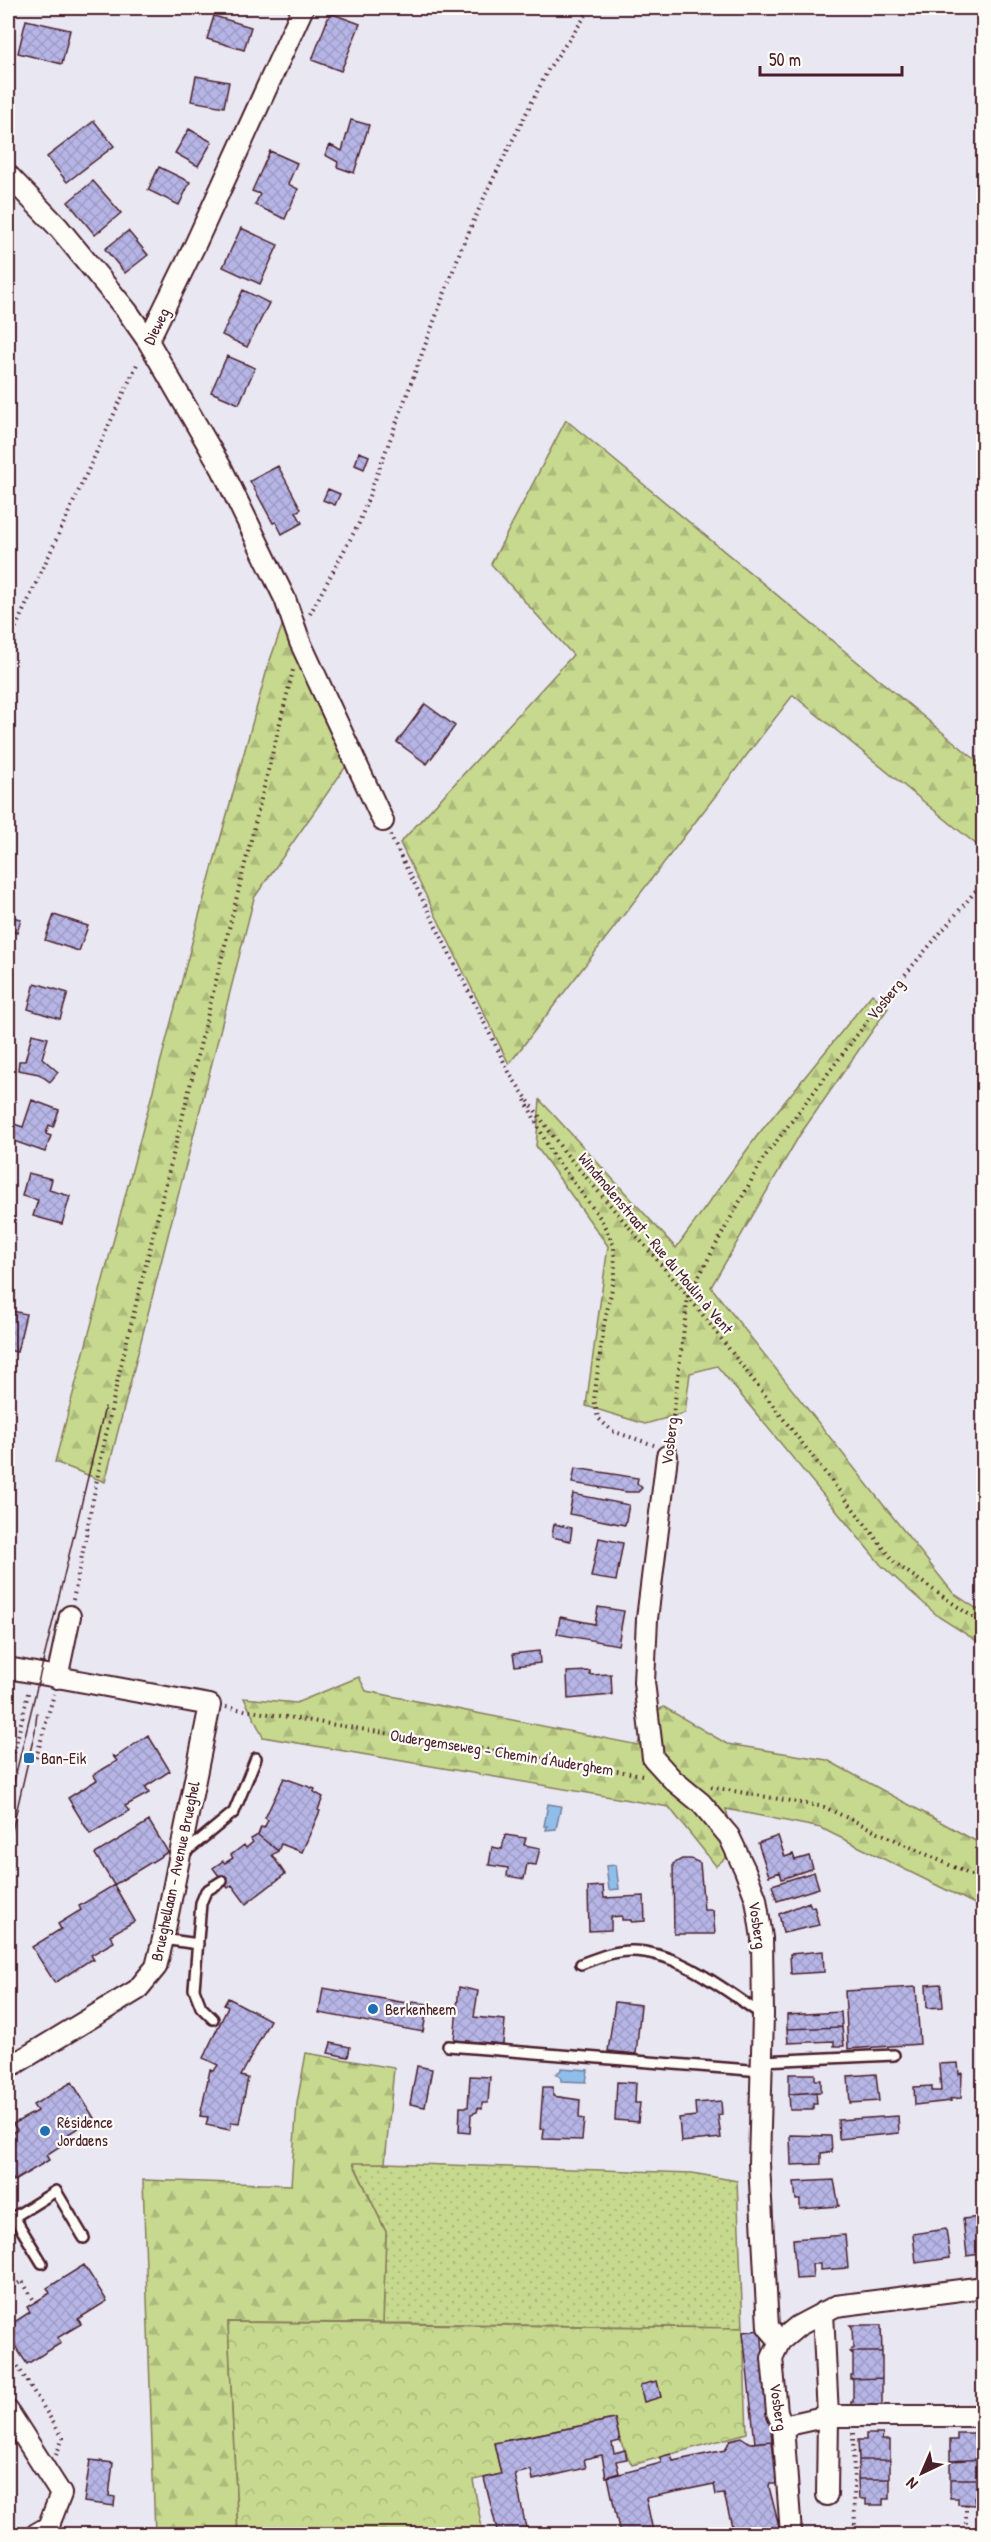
<svg xmlns="http://www.w3.org/2000/svg" width="991" height="2542" font-family="'Patrick Hand',sans-serif">
<defs>
<pattern id="grass-dots" width="8" height="8" patternUnits="userSpaceOnUse" patternTransform="scale(1.5)"><rect width="8" height="8" fill="#c6d98e"/><path d="M2 2h.1M6 6h.1" fill="none" stroke="#acba7b" stroke-width="1.8" stroke-linecap="round"/></pattern>
<pattern id="forest-firs" width="22" height="20" patternUnits="userSpaceOnUse" patternTransform="scale(1.5)"><rect width="22" height="20" fill="#c6d98e"/><path d="M5 1l3.5 6h-7zM16 11l3.5 6h-7z" fill="#acba7b"/></pattern>
<pattern id="park-crowns" width="20" height="18" patternUnits="userSpaceOnUse" patternTransform="scale(1.5)"><rect width="20" height="18" fill="#c6d98e"/><path d="M2 6a3 3 0 1 1 6 0M12 15a3 3 0 1 1 6 0" fill="none" stroke="#acba7b"/></pattern>
<pattern id="building-cross-hatch" width="8" height="8" patternUnits="userSpaceOnUse" patternTransform="scale(1.5)"><rect width="8" height="8" fill="#b6b5e6"/><path d="M0 0l8 8M0 8l8-8" fill="none" stroke="#9e9bc5"/></pattern>
</defs>
<rect width="100%" height="100%" fill="#e8e7f2"/>
<filter id="ink" filterUnits="userSpaceOnUse"><feTurbulence type="fractalNoise" baseFrequency=".0167" numOctaves="2"/><feDisplacementMap in="SourceGraphic" scale="12" xChannelSelector="R" yChannelSelector="G"/><feConvolveMatrix kernelMatrix="1 2 1 2 8 2 1 2 1" color-interpolation-filters="sRGB"/></filter>
<g filter="url(#ink)">
<path fill="url(#grass-dots)" stroke="#887c5c" stroke-width="1.5" d="M353,2162L692,2173L737,2181L743,2328L383,2323L386,2232Z"/>
<path fill="url(#forest-firs)" stroke="#887c5c" stroke-width="1.5" d="M566,420L983,766V850L793,695L509,1064L400,843L573,655L491,564Z
M282,626L300,654L349,762L254,898L105,1482L55,1462L199,916L268,666Z
M872,994L888,1008L799,1136L711,1287L953,1593L983,1613V1645L939,1617L881,1565L717,1366L690,1373L685,1413L645,1424L586,1406L608,1246L536,1146L540,1100L676,1248L757,1136Z
M359,1677L366,1691L638,1745L646,1716L664,1707L727,1744L827,1760L983,1845V1908L821,1828L726,1809L736,1849L716,1866L669,1807L263,1737L244,1698L296,1703Z
M306,2053L394,2068L385,2163H353L386,2232L383,2323L228,2322L238,2534H155L143,2180L291,2185L297,2103Z"/>
<path fill="url(#park-crowns)" stroke="#887c5c" stroke-width="1.5" d="M228,2322L743,2328L747,2433L632,2465L620,2441L615,2419L494,2443L501,2474L473,2480L483,2534H238Z"/>
<path fill="#8fbeea" stroke="#737e9e" stroke-width="1.5" d="M548,1804L561,1806L556,1829L546,1830L547,1826H544Z
M616,1865L619,1889L609,1890L606,1866Z
M561,2068L588,2070L586,2082L561,2081V2078L556,2074L561,2070Z"/>
<path fill="url(#building-cross-hatch)" stroke="#4a1f2b" stroke-width="1.5" d="M330,13L360,24L341,71L312,60Z
M214,16L251,27L244,50L207,39Z
M26,20L70,30L62,64L18,53Z
M196,76L229,82L224,107L191,101Z
M351,120L369,125L354,173L337,167L338,162L325,155L330,145L342,151Z
M94,121L114,146L67,182L47,157Z
M189,129L212,142L198,166L175,153Z
M270,151L297,163L288,184L298,189L285,219L255,205L260,194L252,191Z
M159,167L190,182L179,205L148,190Z
M93,181L121,213L95,235L68,202Z
M241,228L278,245L260,284L223,267Z
M128,231L148,255L125,273L105,249Z
M243,290L269,303L247,347L222,335Z
M227,356L255,368L239,404L211,392Z
M359,452L369,456L364,469L355,465Z
M278,466L301,509L296,512L302,523L282,534L276,522L273,523L250,481Z
M328,489L340,494L335,505L323,500Z
M425,704L455,726L427,764L397,742Z
M54,915L88,926L79,951L45,940Z
M8,916L21,919L17,933L8,930Z
M35,983L68,993L60,1019L28,1009Z
M32,1034L48,1038L42,1058L58,1072L50,1082L39,1074L18,1070L19,1061H25Z
M32,1100L59,1110L53,1127L49,1125L46,1134L51,1136L45,1152L8,1139V1122L23,1127Z
M28,1173L52,1179L49,1190L70,1196L62,1224L33,1216L38,1200L22,1196Z
M8,1310L26,1314L17,1352L8,1350Z
M575,1468L638,1478L637,1483L642,1488L638,1492H627L572,1483Z
M573,1494L629,1505L625,1525L569,1514Z
M554,1524L572,1528L570,1541L552,1537Z
M599,1538L623,1543L616,1581L591,1577Z
M598,1607L624,1611L618,1645L557,1634L560,1617L595,1624Z
M539,1651L540,1663L515,1666L513,1654Z
M590,1671V1675L611,1674L612,1695L568,1699L567,1672Z
M148,1735L170,1771L145,1787L149,1793L125,1806L129,1811L90,1834L68,1798L97,1780L93,1775L117,1761L113,1756L116,1757Z
M284,1778L315,1789L314,1792L323,1797L318,1810L320,1811L302,1852L281,1844L278,1851L258,1835L261,1827L264,1828L268,1820L265,1818Z
M149,1821L168,1852L114,1885L95,1854Z
M258,1835L278,1851L272,1855L285,1874L246,1904L232,1885L228,1888L213,1868L223,1861L225,1863L233,1858L231,1855L244,1845L246,1848L253,1842L251,1839Z
M505,1835L526,1838L524,1845L540,1848L536,1865L527,1864L524,1879L507,1876L508,1868L489,1865L492,1847L502,1849Z
M778,1836L785,1857L793,1854L795,1860L809,1856L813,1868L782,1879L780,1872L769,1876L758,1843Z
M682,1859H691L700,1863L704,1910H713L715,1934H674L673,1864Z
M814,1872L819,1888L777,1901L772,1885Z
M114,1885L135,1921L110,1935L114,1942L91,1955L94,1960H90L55,1983L32,1947L61,1929L58,1924L81,1910L79,1906Z
M603,1886L604,1898L644,1896L645,1921L631,1922V1920H622V1916L611,1917V1930L589,1931L588,1887Z
M809,1902L811,1907L814,1906L819,1925L783,1933L779,1914Z
M823,1951L824,1972L791,1974L790,1954Z
M941,1984L943,2007L927,2008L926,1985Z
M459,1987L478,1991L474,2017L505,2020L503,2044L454,2040Z
M916,1987L920,2044L848,2049L845,1991Z
M323,1988L412,2004V2002L428,2004L423,2032L319,2013Z
M228,1998L270,2020L241,2076L248,2078L239,2123L232,2122L230,2130L206,2125L208,2117L200,2116L210,2070L214,2071L218,2065L203,2058L228,2007L224,2005Z
M615,2002L641,2005L636,2054L608,2051Z
M841,2012L842,2027L787,2029V2015Z
M842,2027L844,2046H834V2041L788,2043L787,2029Z
M331,2043L350,2047L348,2057L328,2053Z
M958,2063L959,2074L962,2073L961,2098L950,2099L951,2101L915,2105L914,2087L932,2086V2091H941L939,2064Z
M417,2066L432,2069L425,2107L410,2104Z
M789,2074H815V2080H821V2092L789,2094Z
M876,2074L879,2101L850,2103L848,2076Z
M470,2076L490,2077L488,2103H482V2109L478,2108L477,2112L471,2114L470,2133L459,2132L460,2107H468Z
M72,2082L94,2118L65,2136L68,2141L46,2155L49,2160L14,2181L8,2170V2135L17,2130L13,2124L37,2111L33,2105Z
M617,2082L636,2083L635,2103H640L638,2122L615,2120Z
M543,2087H553V2096L580,2100L579,2118L584,2119L582,2140L543,2139L544,2129H540Z
M816,2092L817,2104H813V2110H790L789,2094Z
M721,2101L722,2114L718,2115L721,2138L681,2142L679,2118L696,2116L695,2103Z
M898,2116L899,2133L839,2139L838,2120Z
M790,2135L831,2136L832,2152L821,2153V2164L791,2165Z
M834,2180L839,2206L800,2209V2200H796L794,2182Z
M980,2217L981,2220L984,2219V2250H980V2254L967,2256L963,2219Z
M946,2229L950,2258L916,2263L913,2234Z
M845,2235L848,2268L820,2270V2264H812L813,2278L796,2279L793,2239Z
M84,2265L107,2301L78,2319L81,2324L57,2338L61,2343L27,2364L11,2340L8,2326L30,2312L27,2307L50,2293L47,2288Z
M850,2325H881L882,2352H850L851,2349H853L852,2327Z
M761,2330L772,2441L755,2443L743,2332Z
M850,2352H882V2378L851,2379V2375H853V2354Z
M882,2378V2406H851V2402H853V2380L851,2379Z
M657,2381L661,2397L644,2402L640,2385Z
M615,2419L620,2441L612,2443L614,2453L625,2450L627,2459L616,2461L619,2473L606,2477L602,2455L584,2459L586,2468L533,2480L531,2470L515,2474L526,2528H529L530,2534H498L484,2478L501,2474L494,2443Z
M957,2433H974V2439H982V2459L950,2461V2440H957Z
M866,2434H883L882,2440H890V2460H859L858,2440H866Z
M741,2437L750,2443L772,2441L777,2484H770L769,2487L781,2534H734L724,2494L716,2495L714,2484L646,2498L653,2531L657,2530L659,2534H620L608,2477L661,2463L660,2457L671,2454L673,2461L725,2450L730,2440Z
M982,2459V2479H950V2461Z
M90,2460L113,2463L109,2496L115,2497L114,2506L84,2502Z
M859,2460H890V2479H858Z
M858,2479H890V2499H883V2505H866V2499H859Z
M950,2479H982V2498H974L975,2505L958,2504V2498H950Z"/>
<g fill="none" stroke-linecap="round" stroke-linejoin="round">
<g stroke="#4a1f2b" stroke-width="14">
<path id="lane" d="M182,1855L234,1812L256,1758
M163,1939L198,1944
M581,1964C597,1958 613,1951 630,1951C676,1950 725,1990 761,2014
M213,2019L201,2007L194,1989L201,1903L206,1891L222,1881
M448,2046L762,2071
M762,2061L894,2055
M14,2217L42,2263
M8,2218L14,2217L56,2191L84,2238"/>
</g>
<g stroke="#4a1f2b" stroke-width="24">
<path id="street" d="M8,175L59,228L127,311L148,341L222,469L285,599L300,642L383,821
M148,341L195,245L303,8
M667,1456L647,1619L644,1682L653,1758L673,1780L701,1803L729,1836L745,1870L756,1899L762,1938L763,2015L759,2164L768,2327L780,2341L772,2358L777,2412L783,2426L791,2534
M8,1668L210,1705L163,1939L156,1967L137,1990L8,2068
M57,1678L70,1616
M823,2312L828,2416L827,2495
M780,2341L798,2326L836,2306L984,2287
M8,2411L61,2494L48,2527L36,2534
M783,2426L828,2416H984"/>
</g>
<path stroke="#4a1f2b" stroke-width="4" stroke-dasharray="1.5 4.5" stroke-linecap="butt" d="M310,614L359,523L461,249L489,187L549,68L591,8
M8,644L138,362
M390,835L511,1076L562,1149L688,1296L896,1564L984,1625
M525,1100L552,1154L601,1219L614,1246L615,1275L604,1325L594,1399L598,1418L612,1431L654,1445
M670,1440L688,1296L763,1159L882,1002L984,881
M73,1600C89,1522 103,1445 120,1369L293,670
M226,1707L642,1775
M14,1753L29,1689
M36,1758L54,1694
M711,1787L824,1807L984,1881
M8,2290L22,2281L35,2302
M8,2351L63,2438L56,2455
M853,2433L855,2534
M966,2504V2534"/>
<use href="#lane" stroke="#fdfcf7" stroke-width="9"/>
<use href="#street" stroke="#fdfcf7" stroke-width="20"/>
<path stroke="#4a1f2b" stroke-width="1.5" d="M8,1806L105,1407
M8,1848L35,1731L37,1713"/>
</g>
</g>
<g fill="#1f6fb2" stroke="#fdfcf7" stroke-width="2">
<rect x="23" y="1752" width="12" height="12" rx="3"/>
<circle cx="373" cy="2009" r="6"/>
<circle cx="45" cy="2131" r="6"/>
</g>
<g text-anchor="middle" dominant-baseline="central" stroke-width="4.5" stroke-linejoin="round" paint-order="stroke">
<g font-size="16" fill="#4a1f2b" stroke="#fdfcf7">
<text transform="translate(156 326) rotate(-64)">Dieweg</text>
<text transform="translate(885 999) rotate(-51)">Vosberg</text>
<text transform="translate(656 1243) rotate(50)">Windmolenstraat - Rue du Moulin à Vent</text>
<text transform="translate(669 1441) rotate(-83)">Vosberg</text>
<text transform="translate(502 1752) rotate(9)">Oudergemseweg - Chemin d'Auderghem</text>
<text transform="translate(175 1871) rotate(-78)">Brueghellaan - Avenue Brueghel</text>
<text transform="translate(758 1925) rotate(82)">Vosberg</text>
<text transform="translate(779 2407) rotate(82)">Vosberg</text>
</g>
<g font-size="16" fill="#4a1f2b" stroke="#fdfcf7" text-anchor="start">
<text x="41" y="1758">Ban-Eik</text>
<text x="385" y="2009">Berkenheem</text>
<text x="57" y="2122">Résidence<tspan x="57" dy="18">Jordaens</tspan></text>
</g>
</g>
<rect width="991" height="2542" fill="none" stroke="#fdfcf7" stroke-width="30"/>
<rect x="15" y="15" width="961" height="2512" fill="none" stroke="#4a1f2b" stroke-width="2" filter="url(#ink)"/>
<g transform="translate(922 2473) rotate(224)" stroke="#fdfcf7" stroke-width="4.5" paint-order="stroke">
<path d="M0-4.5L10 22L0 15L-10 22Z" fill="#4a1f2b"/>
<text y="-9" font-size="16" font-weight="bold" text-anchor="middle" fill="#4a1f2b">N</text>
</g>
<path d="M760 66v9h142v-9" fill="none" stroke="#4a1f2b" stroke-width="3"/>
<text x="769" y="66" font-size="18" fill="#4a1f2b" stroke="#fdfcf7" stroke-width="4.5" paint-order="stroke">50 m</text>
</svg>
